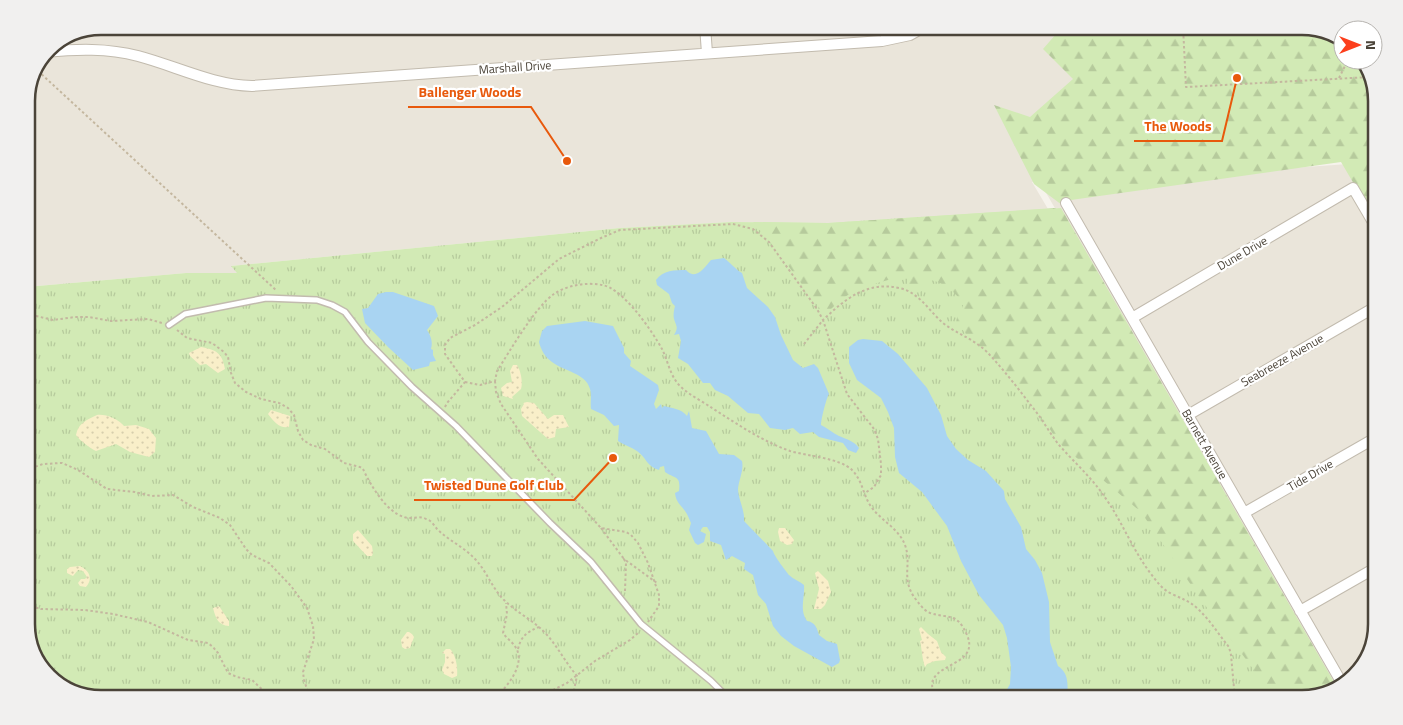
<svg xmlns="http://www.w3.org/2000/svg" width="1403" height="725" font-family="'Titillium Web',sans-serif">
<defs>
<pattern id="grass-tufts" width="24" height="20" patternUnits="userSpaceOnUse" patternTransform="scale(1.25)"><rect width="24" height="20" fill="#d2eab5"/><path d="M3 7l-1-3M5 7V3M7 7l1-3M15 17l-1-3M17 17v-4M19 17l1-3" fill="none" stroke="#b6ca9c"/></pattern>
<pattern id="forest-firs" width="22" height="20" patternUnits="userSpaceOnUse" patternTransform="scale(1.25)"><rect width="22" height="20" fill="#d2eab5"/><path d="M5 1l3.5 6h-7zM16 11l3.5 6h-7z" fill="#b6ca9c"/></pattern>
<pattern id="sand-dots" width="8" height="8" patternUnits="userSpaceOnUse" patternTransform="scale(1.25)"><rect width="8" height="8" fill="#f9efc9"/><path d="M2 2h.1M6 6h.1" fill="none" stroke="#d7cead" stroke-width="1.8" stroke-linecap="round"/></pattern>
</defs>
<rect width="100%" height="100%" fill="#f6f3ec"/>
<path fill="#eae5da" d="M101,26H1302L1336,34L1343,41V60H1365L1377,96L1110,181L1377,162V624L1369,658L1340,689L1333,691L1041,184L1098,181L1032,182L1048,209L828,223L731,222L620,228L231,266L238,273H186L26,287V96L48,48Z"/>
<path fill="url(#grass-tufts)" d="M1055,208L1333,691L1303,699H101L67,691L39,666L26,630V287L186,273H237L231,266L620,228L731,222L828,223Z"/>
<path fill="url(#forest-firs)" d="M1063,26H1302L1336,34L1343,41V60H1365L1377,96V223L1341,162L1071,200L1062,205L1034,184L994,105L1030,117L1073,79L1043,49Z
M1061,208L1338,689L1303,699H1271L1257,674L1202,601L1141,512L1059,443L1032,402L956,323C957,312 962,313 963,305C958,292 934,275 921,281L923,289L920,292L913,291L907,288L908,281L911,273C890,280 868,284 848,295C839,300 833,309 824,314L775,248L753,222L828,223Z"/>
<path fill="url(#sand-dots)" d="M201,347C217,350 222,353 225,369L218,373L206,364L200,365L190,356L189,353Z
M513,365H517C521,371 523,383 521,389L512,397L513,399L503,396L501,388L507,383L512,382L510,371Z
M527,402L534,403L548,419L554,415H563L569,427L556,429L555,437L548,439L522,416L521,409L524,404L523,403Z
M271,410L290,416L289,427C280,429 274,422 268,414Z
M97,415C106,414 118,419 124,426L136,425L149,429L156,438L155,452L149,457L130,452L116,444L96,451C90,448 79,440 76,435C78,423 87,420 97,415Z
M779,528H785L794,540L792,544L787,545L780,541L778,532Z
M358,530L372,546L373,553L372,556H367L353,541V534Z
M80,566C90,571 93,579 86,587L80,586L78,583L81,579H85L87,577L83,571L78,570L73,576L67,573V569L70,567Z
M818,571L828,581L831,592L825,605L821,609H814L819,589L815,573Z
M219,606L229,621V626C218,625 216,619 213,608Z
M921,627L928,634L937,641L941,652L946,657L945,660L935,661L927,664L925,667C922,658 922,650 920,641L922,640L919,629Z
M407,632H409L412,634L414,637L410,648L405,649L402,647L401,640Z
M446,649H450C456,655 458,668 457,676L452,678L444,674L442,670L445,662V654L442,653Z"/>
<path fill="#a9d4f2" d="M724,258C731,263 735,269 742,273L747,288L768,307L775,317L781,335L793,360L803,368L814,364L818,368L829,394C826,399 821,420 821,425C827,428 833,433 839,436C846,439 854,441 859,448L856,453L848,450L843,443L819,437L813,432L800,434L793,428L785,430L770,428L759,414L748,413L728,396L715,390L710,383H703L688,364L678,358L681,341L679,334L674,335C679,327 676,326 674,319C673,315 674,310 675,306L672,303L669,294L657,285L656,280C663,270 675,270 686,270C696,281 704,268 711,260Z
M386,292H393L434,306L438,316L427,330C431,336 433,342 431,349L433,350V355L436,361L430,362L429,366L413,370L388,347L365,323L362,309L368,308L378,294Z
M585,321L613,326L624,348V353L631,361L630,366L658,385L659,390L654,404L656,409L661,404L662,408L664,406C672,408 682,409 687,416L689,411L692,428L706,431L719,454L734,455L742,461C744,470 739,479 738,489C738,499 745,510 744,521L773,551C774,556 786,571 789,575C793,579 799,581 804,585C805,598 799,610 807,621C815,622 817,628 819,635L827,641L837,644L840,660L839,663L832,667L794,646L781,636L773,626L766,604L758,595L753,575L744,569L745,563L732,556L726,560L721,545L710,541V532L707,527H703L700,531L706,534L704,542L698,545L695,543L689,530L691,523C689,519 688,515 685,511C680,504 676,502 675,493L679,491C681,475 675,479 665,472L664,466L660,467L659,470C647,467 646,457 637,451C631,447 624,445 618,441L619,425L614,426L604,415L591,409C590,402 592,395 590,389C586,373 563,371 552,362C545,357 541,350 539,342L542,331L547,326Z
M863,339L882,341L898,354L927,388L941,415L947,436L956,449L968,460L986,471L1004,491L1005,499L1021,527L1026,549L1035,560L1042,573L1049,602L1050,642L1058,666C1070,674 1067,686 1068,699H1004L1005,693L1010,684L1011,667L1007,638L1003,625L979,595L961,561L947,526L922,492L899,473L895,457L894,428L888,412L881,398L857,380L849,363V347L858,340Z"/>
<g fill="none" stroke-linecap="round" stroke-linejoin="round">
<path stroke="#a9d4f2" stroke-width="3" d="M463,26V28"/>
<g stroke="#c2bbae" stroke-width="8">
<path id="service" d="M169,325L185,314L266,298L317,300L332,305L345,312L368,342L412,387L456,426L550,523L591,562L641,624L711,681L729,699"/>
</g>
<g stroke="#c2bbae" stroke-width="12">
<path id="minor" d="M705,26L707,53
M46,52C77,49 107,48 138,56C176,66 212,85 252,86L882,41L910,35L926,26
M1066,203L1343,685
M1132,318L1353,188L1377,229
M1188,415L1377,306
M1244,513L1377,437
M1300,611L1377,567"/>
</g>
<path stroke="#c4b79f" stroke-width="2" stroke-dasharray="2.5 2.5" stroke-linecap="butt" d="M1183,26L1186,87L1370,77
M38,71L277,291
M1339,78L1348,60
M26,317L36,316L53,320L75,317H89L111,321L148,319L162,323
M177,330L187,338L212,343L224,352L228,357L231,373L235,383L246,392L261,399L279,403L288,408L294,415L298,431L303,440L311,445L325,449L344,463L360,467L363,469C370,484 386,512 404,517C411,520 419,515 426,519C431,520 434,525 437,529C448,540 462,546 473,557C486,569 491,587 504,600C517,613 535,621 548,636C559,649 566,663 577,676L572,699
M804,344L823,320L847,394L874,429L878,439L881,464V475L874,487L865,493
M495,381L496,392L501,404L538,459L601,528L626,532L631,535L638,543L648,563L659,595V606L648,622
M465,382L480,385L495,381L497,371C510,351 535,307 554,294C567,285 587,282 602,285C623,288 652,331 662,349C668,361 670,376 680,386C689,395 702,401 712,408C737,424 762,441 790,451C807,456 840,458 852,470C863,481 863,496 872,508C882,521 899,529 905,545C912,564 901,577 914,597C918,602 924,611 930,613C949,619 957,612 967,635C979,663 940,663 933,680C931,685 933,693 934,699
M445,407L447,403L465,382L445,354V345L450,338L475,325L502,307L559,259L601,238L620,230L733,224L753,229L769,242L817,309L823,320C845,299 867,281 899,288C919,292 929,311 943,323C957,334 974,339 987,352C1006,372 1023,395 1040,417C1046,426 1052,436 1059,445C1074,462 1091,477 1104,496C1122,521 1132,549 1151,574C1157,582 1163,590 1172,594C1182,599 1190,601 1198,609C1210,620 1219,635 1229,647L1231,655L1235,699
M26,470L43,464L62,463L78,470L107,489L135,492L152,496L173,495L193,507L220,518L230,525L246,549L252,555L269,563L291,586L307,608L313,626L314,639L303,672L304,680L307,689L314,699
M601,528L624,559
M625,591L626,563L624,559L657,583
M26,605L41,609L85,610L113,614L148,622L188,640L208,643L213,647L218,653L228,673L237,677L252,680L266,693L275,699
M518,649C521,636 527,632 539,627
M493,699C506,689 526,665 516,648C513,642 507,639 503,633L507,614L506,603
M535,699L567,683L595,661L630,640L638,633"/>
<use href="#service" stroke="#fff" stroke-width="5"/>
<use href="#minor" stroke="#fff" stroke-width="10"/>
</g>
<g text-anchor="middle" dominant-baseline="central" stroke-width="4.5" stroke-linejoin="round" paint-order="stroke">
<g font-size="12" fill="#4b4439" stroke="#fff">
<text transform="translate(515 67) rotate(-4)">Marshall Drive</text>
<text transform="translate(1242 253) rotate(-30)">Dune Drive</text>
<text transform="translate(1282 360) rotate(-30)">Seabreeze Avenue</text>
<text transform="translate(1205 444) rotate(60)">Barnett Avenue</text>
<text transform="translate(1310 475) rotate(-30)">Tide Drive</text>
</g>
</g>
<path d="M0 0H1403V725H0ZM101 35H1302A66 66 0 0 1 1368 101V624A66 66 0 0 1 1302 690H101A66 66 0 0 1 35 624V101A66 66 0 0 1 101 35Z" fill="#f1f0ef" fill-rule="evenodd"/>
<path fill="none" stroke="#4b4439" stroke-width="2.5" d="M101 35H1302A66 66 0 0 1 1368 101V624A66 66 0 0 1 1302 690H101A66 66 0 0 1 35 624V101A66 66 0 0 1 101 35Z"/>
<path fill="none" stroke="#e8590c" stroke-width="2" d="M567 161L531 107H408M1237 78L1222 141H1134M613 458L574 500H414"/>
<g fill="#e8590c" stroke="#fff" stroke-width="2">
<circle cx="567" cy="161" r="5"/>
<circle cx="1237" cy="78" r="5"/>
<circle cx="613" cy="458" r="5"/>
</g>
<g font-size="14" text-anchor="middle" font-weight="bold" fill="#e8590c" stroke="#fff" stroke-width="4.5" stroke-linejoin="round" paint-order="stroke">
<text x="470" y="97">Ballenger Woods</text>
<text x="1178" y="131">The Woods</text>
<text x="494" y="490">Twisted Dune Golf Club</text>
</g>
<g transform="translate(1358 45) rotate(90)"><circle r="24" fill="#ffffff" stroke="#b7b4b0"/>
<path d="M0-4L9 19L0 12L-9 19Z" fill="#fc3f1d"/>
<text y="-8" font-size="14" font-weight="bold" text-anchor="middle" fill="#4b4439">N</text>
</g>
</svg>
